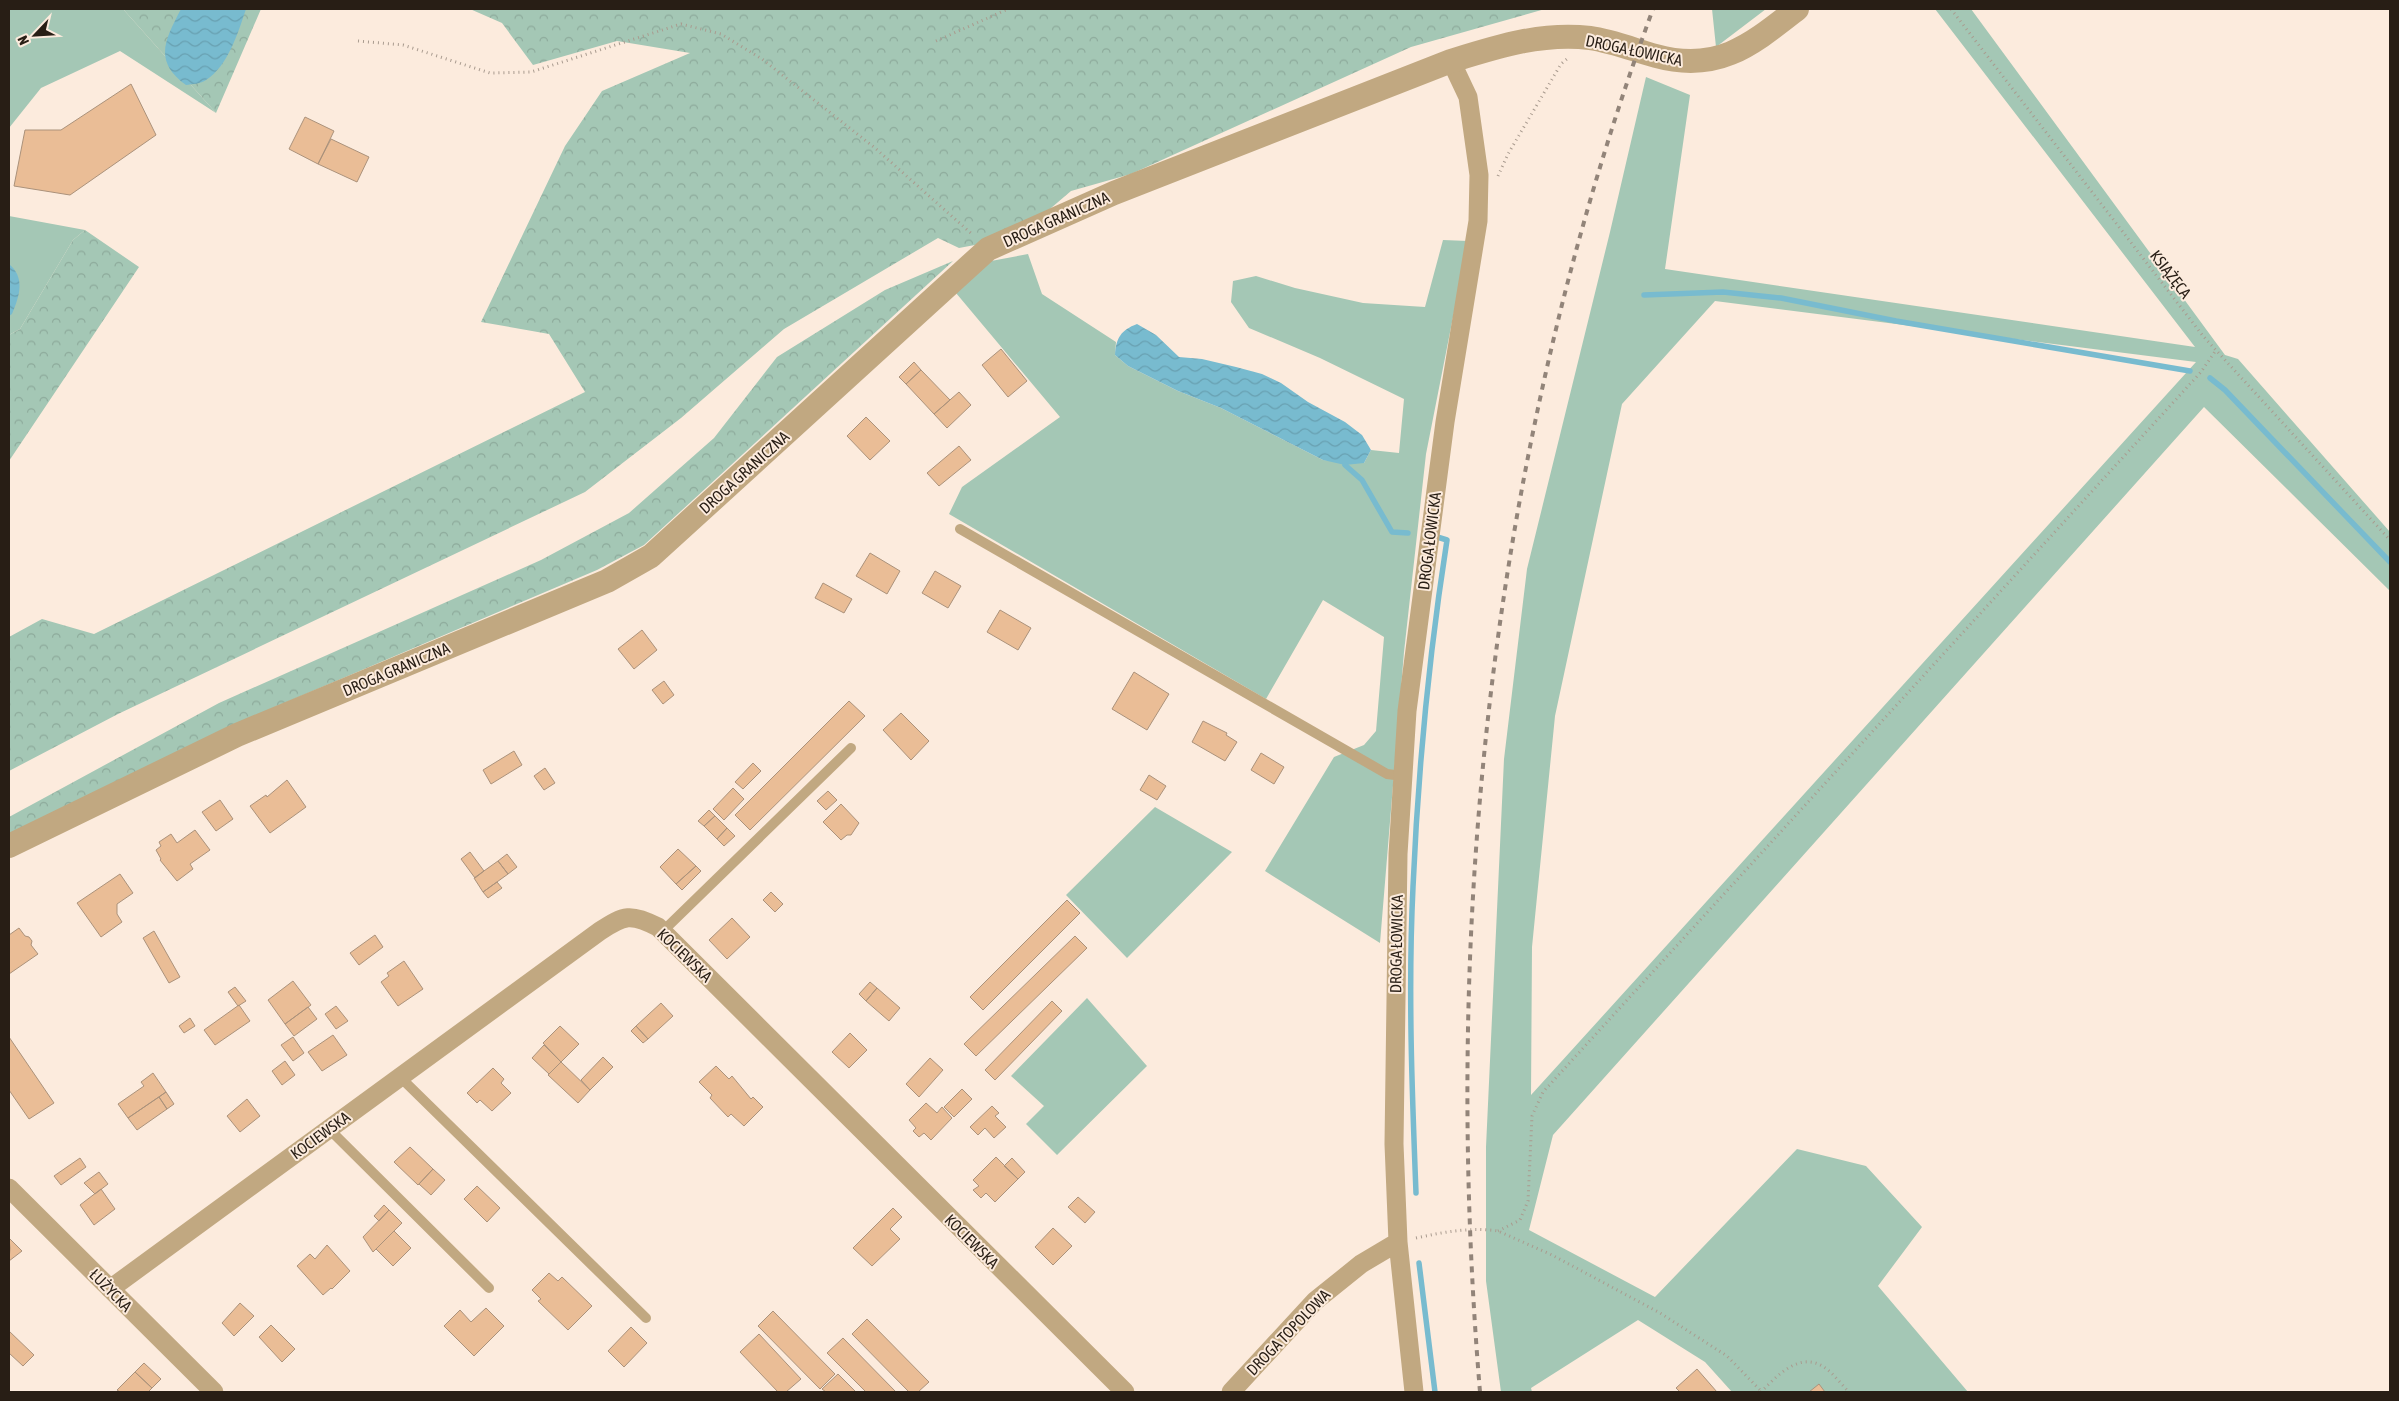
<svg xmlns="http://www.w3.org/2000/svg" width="2399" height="1401" font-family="'Asap Condensed',sans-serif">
<defs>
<pattern id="forest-crowns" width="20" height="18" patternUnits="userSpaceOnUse" patternTransform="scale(1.25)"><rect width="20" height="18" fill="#a4c7b5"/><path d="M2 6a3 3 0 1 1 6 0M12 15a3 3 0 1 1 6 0" fill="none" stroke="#8daa9b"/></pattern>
<pattern id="water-waves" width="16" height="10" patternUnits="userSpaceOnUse" patternTransform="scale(1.25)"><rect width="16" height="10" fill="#78bbcf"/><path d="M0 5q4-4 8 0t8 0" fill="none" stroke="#68a0b1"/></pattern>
</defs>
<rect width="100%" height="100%" fill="#fcebdd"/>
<path fill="#a4c7b5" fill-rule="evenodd" d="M9,9H123L216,113L120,51L41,88L9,128Z
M1712,9H1766L1716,47Z
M1935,9H1971L2225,355L2238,359L2390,532V591L2204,407L1553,1135L1529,1230L1655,1297L1797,1149L1866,1166L1922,1227L1878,1286L1968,1392H1732L1705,1362L1638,1320L1531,1388L1532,1392H1501L1486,1281V1147L1504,759L1527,569L1610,232L1646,77L1690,95L1665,269L2195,347ZM1715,301L2196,362L1531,1095L1532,947L1555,716L1622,404Z
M9,216L85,230L73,240L20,329L9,335Z
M1443,240L1468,241L1426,454L1404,652L1380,943L1265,871L1334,757L1364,745L1376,731L1384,637L1323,600L1266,699L949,514L962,487L1060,417L956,293L991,261L1028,254L1042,294L1116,342L1115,355L1128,366L1178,391L1221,408L1323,460L1364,463L1371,450L1399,453L1404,399L1320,358L1249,328L1231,302L1233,281L1256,276L1295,288L1363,303L1425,307Z
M1155,807L1232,852L1127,958L1066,895Z
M1087,998L1147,1066L1057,1155L1026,1124L1044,1106L1011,1076Z"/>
<path fill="url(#forest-crowns)" d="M123,9H261L216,113Z
M470,9H1545L1411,47L1131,174L1071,191L1017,237L959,248L938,238L784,329L681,418L585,492L118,714L9,771V637L42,619L94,634L585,392L549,334L481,322L565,146L602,91L690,53L617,41L533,65L502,23Z
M85,230L139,267L9,461V335L20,329L73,240Z
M953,261L644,545L597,570L228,727L9,835V817L219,703L541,560L629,513L714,438L777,357L885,290Z"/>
<path fill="url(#water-waves)" d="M181,9H246C238,33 228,66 206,80C201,84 192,84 186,85C153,61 165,40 181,9Z
M9,264C26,278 19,297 12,314L9,316Z
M1137,324L1156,335L1179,357L1202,359L1236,367L1262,374L1281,383L1308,402L1345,422L1362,435L1371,450L1364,463L1345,465L1323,460L1221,408L1178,391L1128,366L1115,355C1116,338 1121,330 1137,324Z"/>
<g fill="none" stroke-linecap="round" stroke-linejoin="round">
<path stroke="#78bbcf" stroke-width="5.5" d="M1644,295L1723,292L1781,298L1896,321L2190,371
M2210,378L2225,390L2390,562
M1345,465L1362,480L1392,532L1408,533
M1416,1193C1412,1091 1408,989 1413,887C1418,771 1429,655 1447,540L1434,536
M1419,1263L1435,1392"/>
</g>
<path fill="#eabd96" stroke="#ab927b" d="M131,84L156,135L70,195L14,186L25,130H61Z
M305,117L334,131L318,164L289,149Z
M331,139L369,157L357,182L318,164Z
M1001,349L1027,381L1008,397L982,365Z
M914,362L921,370L906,384L899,377Z
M921,370L950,400L934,414L906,384Z
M959,392L971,405L947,428L934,414Z
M866,417L890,441L870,460L847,436Z
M959,446L971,460L939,486L927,473Z
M870,553L900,571L887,594L856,576Z
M935,571L961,586L948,608L922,593Z
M823,583L852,599L844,613L815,598Z
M1000,610L1031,628L1018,650L987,632Z
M642,630L657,650L634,669L618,649Z
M1134,672L1169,694L1147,730L1112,709Z
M664,681L674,695L663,704L652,690Z
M849,701L865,716L750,830L735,815Z
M901,713L929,741L911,760L883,730Z
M1203,721L1227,733L1226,735L1237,742L1225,761L1192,742Z
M514,751L522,765L491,784L483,770Z
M1261,753L1284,767L1274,784L1251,770Z
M753,763L761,771L743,789L735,782Z
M545,768L555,783L544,790L534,776Z
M1149,775L1166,786L1157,800L1140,790Z
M287,780L306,807L270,833L250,806L266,795L267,797Z
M733,788L744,799L724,820L713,809Z
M828,791L837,800L826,810L817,801Z
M220,800L233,819L216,831L202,812Z
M841,804L859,823L851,835H847L841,840L823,822Z
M709,810L715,816L704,826L698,821Z
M715,816L727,828L717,839L704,826Z
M727,828L735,836L724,846L717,839Z
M195,830L210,850L190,864L193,869L177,881L160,860L161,859L156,850L161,846L159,842L171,834L177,843Z
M678,849L696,866L676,884L660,867Z
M470,852L484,871L475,878L461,859Z
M507,854L517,867L508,874L498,861Z
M498,861L508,874L483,892L474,878Z
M696,866L701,871L682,890L676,884Z
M120,874L133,893L117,904V914L122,922L101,937L77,903Z
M497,882L502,888L488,898L483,892Z
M771,892L783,904L775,912L763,900Z
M1067,900L1080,913L983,1010L970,997Z
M732,918L750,937L727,959L709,940Z
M19,928L25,936L29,937L32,941L31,945L38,954L9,974V935Z
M154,931L180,977L169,983L143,938Z
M375,935L383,947L359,965L350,953Z
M1075,936L1087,948L976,1056L964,1044Z
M404,961L423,989L398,1006L381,982L389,976L387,973Z
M293,981L311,1005L285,1024L268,1000Z
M870,982L877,988L866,1001L859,994Z
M235,987L246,1001L238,1006L228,992Z
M877,988L900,1008L889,1021L866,1001Z
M1052,1001L1062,1011L995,1080L985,1070Z
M661,1003L673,1016L648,1039L636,1026Z
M239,1005L250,1021L215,1045L204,1030Z
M336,1006L348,1021L336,1029L325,1014Z
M308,1007L317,1019L294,1036L285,1024Z
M190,1018L195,1026L184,1033L179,1026Z
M560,1026L579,1044L561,1062L543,1043Z
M636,1026L648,1039L643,1043L631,1031Z
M850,1033L867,1050L849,1068L832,1052Z
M333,1035L347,1055L322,1071L308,1052Z
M9,1037L54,1103L29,1119L9,1090Z
M293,1037L304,1053L293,1061L281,1045Z
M544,1045L561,1062L549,1074L532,1058Z
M603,1057L613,1067L590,1090L581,1080Z
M930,1058L943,1070L919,1097L906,1084Z
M285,1061L295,1075L282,1085L272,1071Z
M561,1062L590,1090L578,1103L548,1075Z
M716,1066L729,1079L732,1076L751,1099L753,1097L763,1107L744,1126L731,1114L728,1117L710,1098L712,1095L699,1082Z
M493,1068L504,1079L501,1083L511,1093L492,1111L480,1100L477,1103L467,1093Z
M153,1073L166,1092L128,1118L118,1104L144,1086L141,1082Z
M962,1089L972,1099L954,1117L944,1107Z
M166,1092L174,1104L167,1109L159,1097Z
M159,1097L167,1109L137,1130L128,1118Z
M247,1099L260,1116L240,1132L227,1116Z
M926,1103L937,1113L942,1107L952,1118L931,1140L924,1133L919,1137L913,1131L916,1128L909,1120Z
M992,1106L999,1113L995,1116L1006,1127L994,1138L985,1128L978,1135L970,1127Z
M410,1147L433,1169L418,1185L394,1162Z
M996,1157L1018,1179L995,1202L986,1193L981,1198L973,1190L979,1186L973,1180Z
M80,1158L86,1167L61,1185L54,1176Z
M1012,1158L1025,1172L1018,1179L1004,1166Z
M433,1169L445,1180L431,1195L419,1184Z
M99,1172L108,1184L95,1194L84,1183Z
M477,1186L500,1208L487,1222L464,1199Z
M101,1189L115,1209L94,1225L80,1205Z
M1078,1197L1095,1212L1085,1223L1068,1207Z
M384,1205L389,1210L379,1221L374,1216Z
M893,1208L902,1217L890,1229L900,1239L872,1266L853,1248Z
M389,1210L402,1223L373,1252L363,1237Z
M1053,1228L1072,1246L1053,1265L1035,1247Z
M394,1231L411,1248L393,1266L376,1249Z
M9,1238L22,1251L9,1261L10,1248Z
M327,1245L350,1271L332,1289L331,1288L323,1295L297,1266L310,1254L315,1259Z
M549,1273L558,1281L562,1277L592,1306L568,1330L538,1301L541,1299L532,1290Z
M240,1303L254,1316L234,1336L222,1323Z
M486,1308L504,1326L474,1356L444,1326L460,1310L471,1322Z
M773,1311L835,1374L820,1389L758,1326Z
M867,1319L929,1382L918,1392H909L852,1334Z
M271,1325L295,1349L282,1362L259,1337Z
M631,1327L647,1343L624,1367L608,1351Z
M9,1331L34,1355L23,1366L9,1353Z
M759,1334L801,1379L786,1392H778L740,1352Z
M843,1338L896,1392H866L827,1353Z
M144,1363L161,1379L152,1388L135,1372Z
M1697,1369L1717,1392H1680L1676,1388Z
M135,1372L152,1388L148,1392H120L117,1390Z
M838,1374L856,1392H826L822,1389Z
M1819,1384L1825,1392H1809Z"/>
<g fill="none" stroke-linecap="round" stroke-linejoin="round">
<path stroke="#a99b8f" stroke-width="3" stroke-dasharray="1 4" stroke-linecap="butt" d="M1951,9L2203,336L2390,540
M358,41L403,45L490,73L531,72L681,24L721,34L762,59L875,148L973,235
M936,41L1008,9
M1498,176L1508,154L1561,64L1567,59
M1498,1231L1520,1220L1528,1201L1532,1116L1543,1092L2201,372L2216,350
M1416,1238C1444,1232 1470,1227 1498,1231L1552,1255L1660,1313L1727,1356L1762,1392
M1761,1392C1777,1376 1799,1351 1824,1367C1833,1373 1841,1384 1849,1392"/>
<path stroke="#c1a881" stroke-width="10" d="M960,529L1387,774L1403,776
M662,932L851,748
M400,1077L646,1318
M329,1129L489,1288"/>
<path stroke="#c1a881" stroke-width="19" d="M9,1188L214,1392
M110,1289L600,931C624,915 631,913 658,927L1125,1392
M1231,1392L1315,1301L1361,1264L1398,1242
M1414,1392L1398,1242L1394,1144L1398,854L1407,711L1445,422L1478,221L1479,175L1468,97L1451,61"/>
<path stroke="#c1a881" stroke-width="24" d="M9,846L237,735L607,581L651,556L988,249L1114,193L1451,61C1496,47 1542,32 1590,38C1612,41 1634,50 1656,56C1718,73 1751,45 1797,9"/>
<path stroke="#928479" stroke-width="4" stroke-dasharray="6 6" stroke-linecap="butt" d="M1480,1392C1441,926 1491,449 1653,9"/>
</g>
<g text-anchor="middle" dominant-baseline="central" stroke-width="4" stroke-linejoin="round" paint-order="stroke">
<g font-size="16" fill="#281e15" stroke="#fcebdd">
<text transform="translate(1634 50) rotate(12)">DROGA ŁOWICKA</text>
<text transform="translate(1056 219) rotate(-24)">DROGA GRANICZNA</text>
<text transform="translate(2171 274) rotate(52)">KSIĄŻĘCA</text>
<text transform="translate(744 472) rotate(-42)">DROGA GRANICZNA</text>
<text transform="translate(1429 541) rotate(-83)">DROGA ŁOWICKA</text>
<text transform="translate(396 669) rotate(-23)">DROGA GRANICZNA</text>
<text transform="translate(1396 944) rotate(-89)">DROGA ŁOWICKA</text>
<text transform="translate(685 955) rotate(44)">KOCIEWSKA</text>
<text transform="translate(320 1135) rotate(-36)">KOCIEWSKA</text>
<text transform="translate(972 1241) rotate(45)">KOCIEWSKA</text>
<text transform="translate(111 1290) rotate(45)">ŁUŻYCKA</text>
<text transform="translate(1288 1332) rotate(-46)">DROGA TOPOLOWA</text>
</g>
</g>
<rect width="2399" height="1401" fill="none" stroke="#281e15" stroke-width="20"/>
<g transform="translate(35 35) rotate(245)" stroke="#fcebdd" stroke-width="4" paint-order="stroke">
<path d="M0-4L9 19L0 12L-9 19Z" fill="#281e15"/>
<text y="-8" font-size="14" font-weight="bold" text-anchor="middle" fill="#281e15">N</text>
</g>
</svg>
